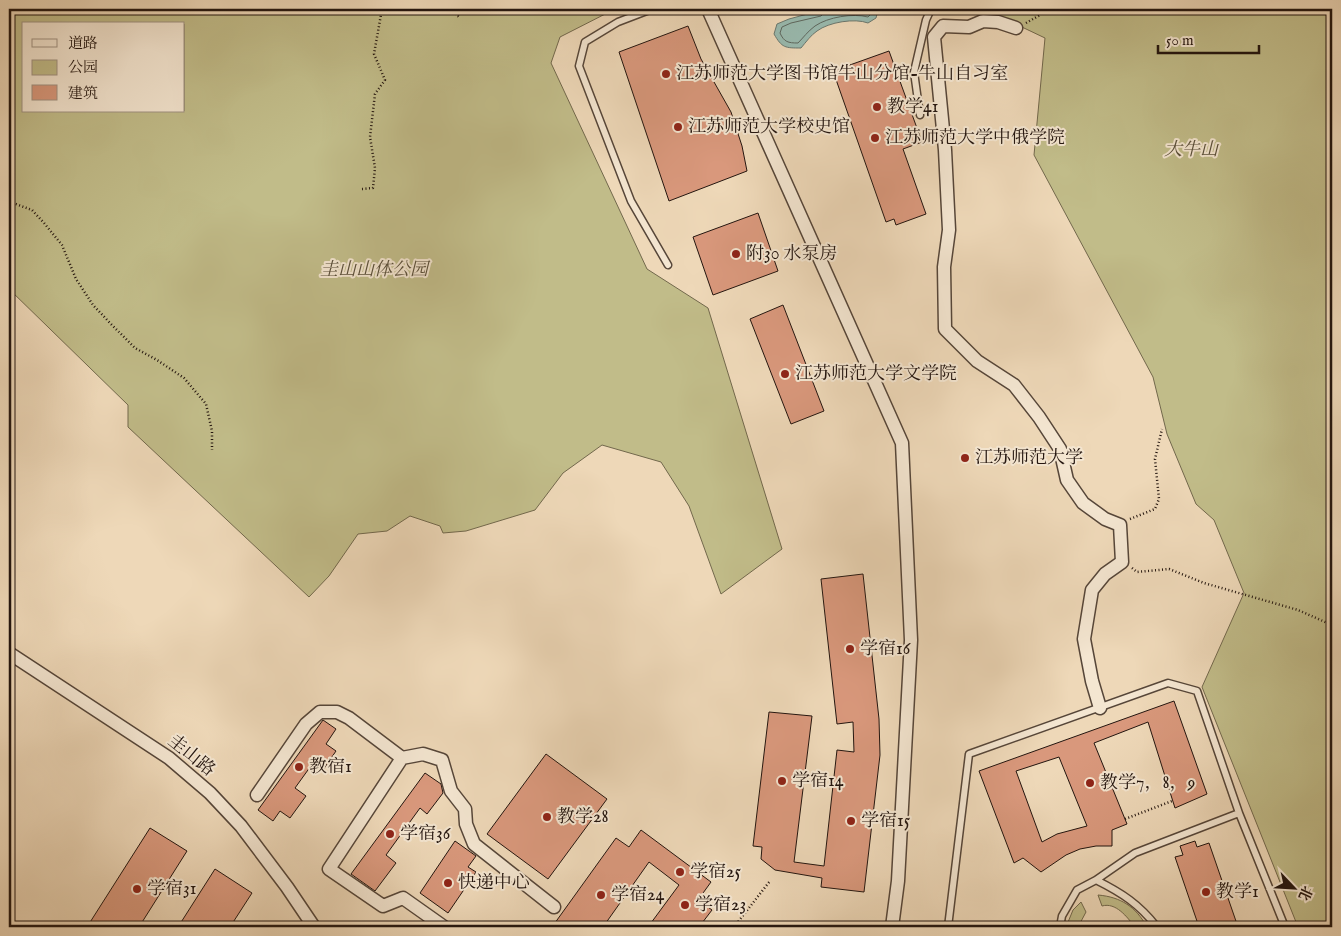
<svg xmlns="http://www.w3.org/2000/svg" width="1341" height="936" font-family="'IM FELL English','Noto Serif SC',serif">
<rect width="100%" height="100%" fill="#eed8b8"/>
<filter id="stains"><feTurbulence type="fractalNoise" baseFrequency=".004" numOctaves="4"/><feColorMatrix values="0 0 0 0 .2 0 0 0 0 .09 0 0 0 0 .02 0 0 0 .5 -.17"/></filter>
<radialGradient id="worn" r=".72"><stop offset=".6" stop-color="#630" stop-opacity="0"/><stop offset="1" stop-color="#630" stop-opacity=".3"/></radialGradient>
<path fill="#c1bc89" stroke="#72684c" fill-rule="evenodd" d="M9,9H615L560,37L551,63L647,269L708,308L782,549L721,594L689,506L661,462L602,445L563,473L535,510L466,531L443,533L440,526L410,516L387,531L358,534L329,576L309,597L128,427V405L9,289ZM24,24H184V111H24Z
M984,9H1332V927H1298L1202,687L1244,593L1214,520L1196,504L1167,434L1153,377L1034,155L1045,38Z
M1098,895C1121,897 1136,907 1147,927H1135C1127,917 1116,902 1102,906Z
M1081,902L1086,912L1078,927H1066L1073,910Z"/>
<path fill="#99baaf" stroke="#6a786f" d="M826,9L878,10L876,18L868,23C855,18 829,22 817,31C811,35 806,42 801,48C785,48 782,48 774,34L777,24L789,19Z"/>
<g fill="none" stroke-linecap="round" stroke-linejoin="round">
<path stroke="#5e685f" stroke-width="1" d="M824,9V13L821,16L791,23L782,27L780,33C784,42 788,43 798,43C803,38 808,31 815,26C828,17 853,13 868,17L871,14L873,9"/>
</g>
<path fill="#d9987c" stroke="#23150f" fill-rule="evenodd" d="M688,26L701,59L731,112L742,146L747,171L669,201L619,52Z
M889,51L922,142L903,149L926,214L896,225L894,219L886,222L833,71Z
M758,213L778,271L713,295L693,237Z
M783,305L824,411L791,424L750,319Z
M863,574L879,719L880,755L864,892L821,887L822,878L775,870L761,859L762,847L753,846L769,712L812,716L794,862L824,866L837,750L854,752L853,722L837,724L821,579Z
M1174,701L1207,794L1175,808L1148,722L1094,743L1127,824L1112,830V846H1096L1080,849L1066,855L1041,872L1023,858L1014,863L979,771ZM1059,757L1087,826L1057,834L1042,842L1016,771Z
M323,720L336,729L326,744L336,751L323,770L313,763L295,788L306,796L290,818L280,811L273,821L258,810Z
M546,754L607,799L548,879L487,834Z
M425,773L441,784L443,793L427,814L420,808L386,855L396,863L375,891L351,874Z
M150,828L187,851L139,927H87Z
M641,830L711,882L698,900L712,910L699,927H648L679,885L649,862L603,927H552L616,838L629,847Z
M455,841L476,856L468,867L476,872L448,913L420,893Z
M1195,841L1197,847L1209,843L1238,927H1199L1175,857L1183,855L1180,846Z
M215,869L252,893L230,927H178Z"/>
<g fill="none" stroke-linecap="round" stroke-linejoin="round">
<g stroke="#564639" stroke-width="9">
<path id="service" d="M652,9L618,22L585,42L579,66L631,201L668,265
M920,115L914,72L926,20L931,9
M1239,813L1285,927
M1096,880C1122,893 1139,904 1157,927
M948,927L969,754L1168,683L1197,691L1239,813L1135,853L1096,880L1077,890L1062,916L1060,927"/>
</g>
<g stroke="#564639" stroke-width="15">
<path id="minor" d="M708,9L902,443L911,640L898,881L892,927
M1016,28L998,22L983,21L969,27L943,26L934,37L945,150L949,230L944,267L945,329L977,361L1014,385L1039,417L1060,449L1067,480L1083,503L1105,519L1120,525L1122,562L1105,574L1092,590L1084,639L1092,681L1100,708
M9,653L169,758L210,793L241,826L287,887L314,927
M257,795L306,724L320,712H337L349,718L402,758
M444,927L403,898L383,906L329,869L402,758L423,754L442,760L451,791L465,809L466,824L474,844L554,907"/>
</g>
<path stroke="#23150f" stroke-width="2.5" stroke-dasharray="1 2.5" stroke-linecap="butt" d="M450,9L459,17L457,9
M1026,23L1040,15L1045,9
M362,189L373,188L375,168L370,137L375,94L385,80L374,54L382,9
M9,203H13L32,210L44,223L62,245L76,279L93,305L111,324L135,348L157,360L184,378L206,404L212,431V450
M1130,519L1155,509L1159,499L1155,459L1162,429
M1132,568L1137,572L1169,569L1204,583L1298,610L1332,625
M1125,819L1172,801
M734,927L770,881"/>
<use href="#service" stroke="#f4e6d1" stroke-width="6"/>
<use href="#minor" stroke="#f4e6d1" stroke-width="12"/>
</g>
<g fill="#8f2418" stroke="#f4e6d1" stroke-width="2">
<circle cx="666" cy="74" r="5"/>
<circle cx="877" cy="107" r="5"/>
<circle cx="678" cy="127" r="5"/>
<circle cx="875" cy="138" r="5"/>
<circle cx="736" cy="254" r="5"/>
<circle cx="785" cy="374" r="5"/>
<circle cx="965" cy="458" r="5"/>
<circle cx="850" cy="649" r="5"/>
<circle cx="299" cy="767" r="5"/>
<circle cx="782" cy="781" r="5"/>
<circle cx="1090" cy="783" r="5"/>
<circle cx="547" cy="817" r="5"/>
<circle cx="851" cy="821" r="5"/>
<circle cx="390" cy="834" r="5"/>
<circle cx="680" cy="872" r="5"/>
<circle cx="448" cy="883" r="5"/>
<circle cx="137" cy="889" r="5"/>
<circle cx="1206" cy="892" r="5"/>
<circle cx="601" cy="895" r="5"/>
<circle cx="685" cy="905" r="5"/>
</g>
<g text-anchor="middle" dominant-baseline="central" stroke-width="4" stroke-linejoin="round" paint-order="stroke">
<g font-size="18" fill="#23150f" stroke="#f4e6d1" text-anchor="start">
<text x="676" y="74">江苏师范大学图书馆牛山分馆-牛山自习室</text>
<text x="887" y="107">教学41</text>
<text x="688" y="127">江苏师范大学校史馆</text>
<text x="885" y="138">江苏师范大学中俄学院</text>
<text x="746" y="254">附30 水泵房</text>
<text x="795" y="374">江苏师范大学文学院</text>
<text x="975" y="458">江苏师范大学</text>
<text x="860" y="649">学宿16</text>
<text x="309" y="767">教宿1</text>
<text x="792" y="781">学宿14</text>
<text x="1100" y="783">教学7，8，9</text>
<text x="557" y="817">教学28</text>
<text x="861" y="821">学宿15</text>
<text x="400" y="834">学宿36</text>
<text x="690" y="872">学宿25</text>
<text x="458" y="883">快递中心</text>
<text x="147" y="889">学宿31</text>
<text x="1216" y="892">教学1</text>
<text x="611" y="895">学宿24</text>
<text x="695" y="905">学宿23</text>
</g>
<g font-size="18" font-style="italic" fill="#5a4f3a" stroke="#f4e6d1">
<text x="1191" y="150">大牛山</text>
<text x="374" y="270">圭山山体公园</text>
</g>
<g font-size="18" fill="#23150f" stroke="#f4e6d1">
<text transform="translate(191 756) rotate(39)">圭山路</text>
</g>
</g>
<rect width="1341" height="936" fill="none" stroke="#eed8b8" stroke-width="30"/>
<rect x="10" y="10" width="1321" height="916" fill="none" stroke="#23150f" stroke-width="2.5"/>
<rect x="15" y="15" width="1311" height="906" fill="none" stroke="#23150f"/>
<rect x="22" y="22" width="162" height="90" fill="#f4e6d1" stroke="#a09283"/>
<rect x="32" y="39" width="25" height="8" fill="#f4e6d1" stroke="#a09283"/>
<text x="68" y="48" font-size="15" fill="#23150f">道路</text>
<rect x="32" y="60" width="25" height="15" fill="#c1bc89" stroke="#a09283"/>
<text x="68" y="72" font-size="15" fill="#23150f">公园</text>
<rect x="32" y="85" width="25" height="15" fill="#d9987c" stroke="#a09283"/>
<text x="68" y="98" font-size="15" fill="#23150f">建筑</text>
<g transform="translate(1294 888) rotate(115)" stroke="#f4e6d1" stroke-width="4" paint-order="stroke">
<path d="M0-4L9 19L0 12L-9 19Z" fill="#23150f"/>
<text y="-8" font-size="14" font-weight="bold" text-anchor="middle" fill="#23150f">北</text>
</g>
<path d="M1158 45v8h101v-8" fill="none" stroke="#23150f" stroke-width="2.5"/>
<text x="1166" y="45" font-size="15" fill="#23150f" stroke="#f4e6d1" stroke-width="4" paint-order="stroke">50 m</text>
<rect width="100%" height="100%" filter="url(#stains)"/>
<rect width="100%" height="100%" fill="url(#worn)"/>
</svg>
